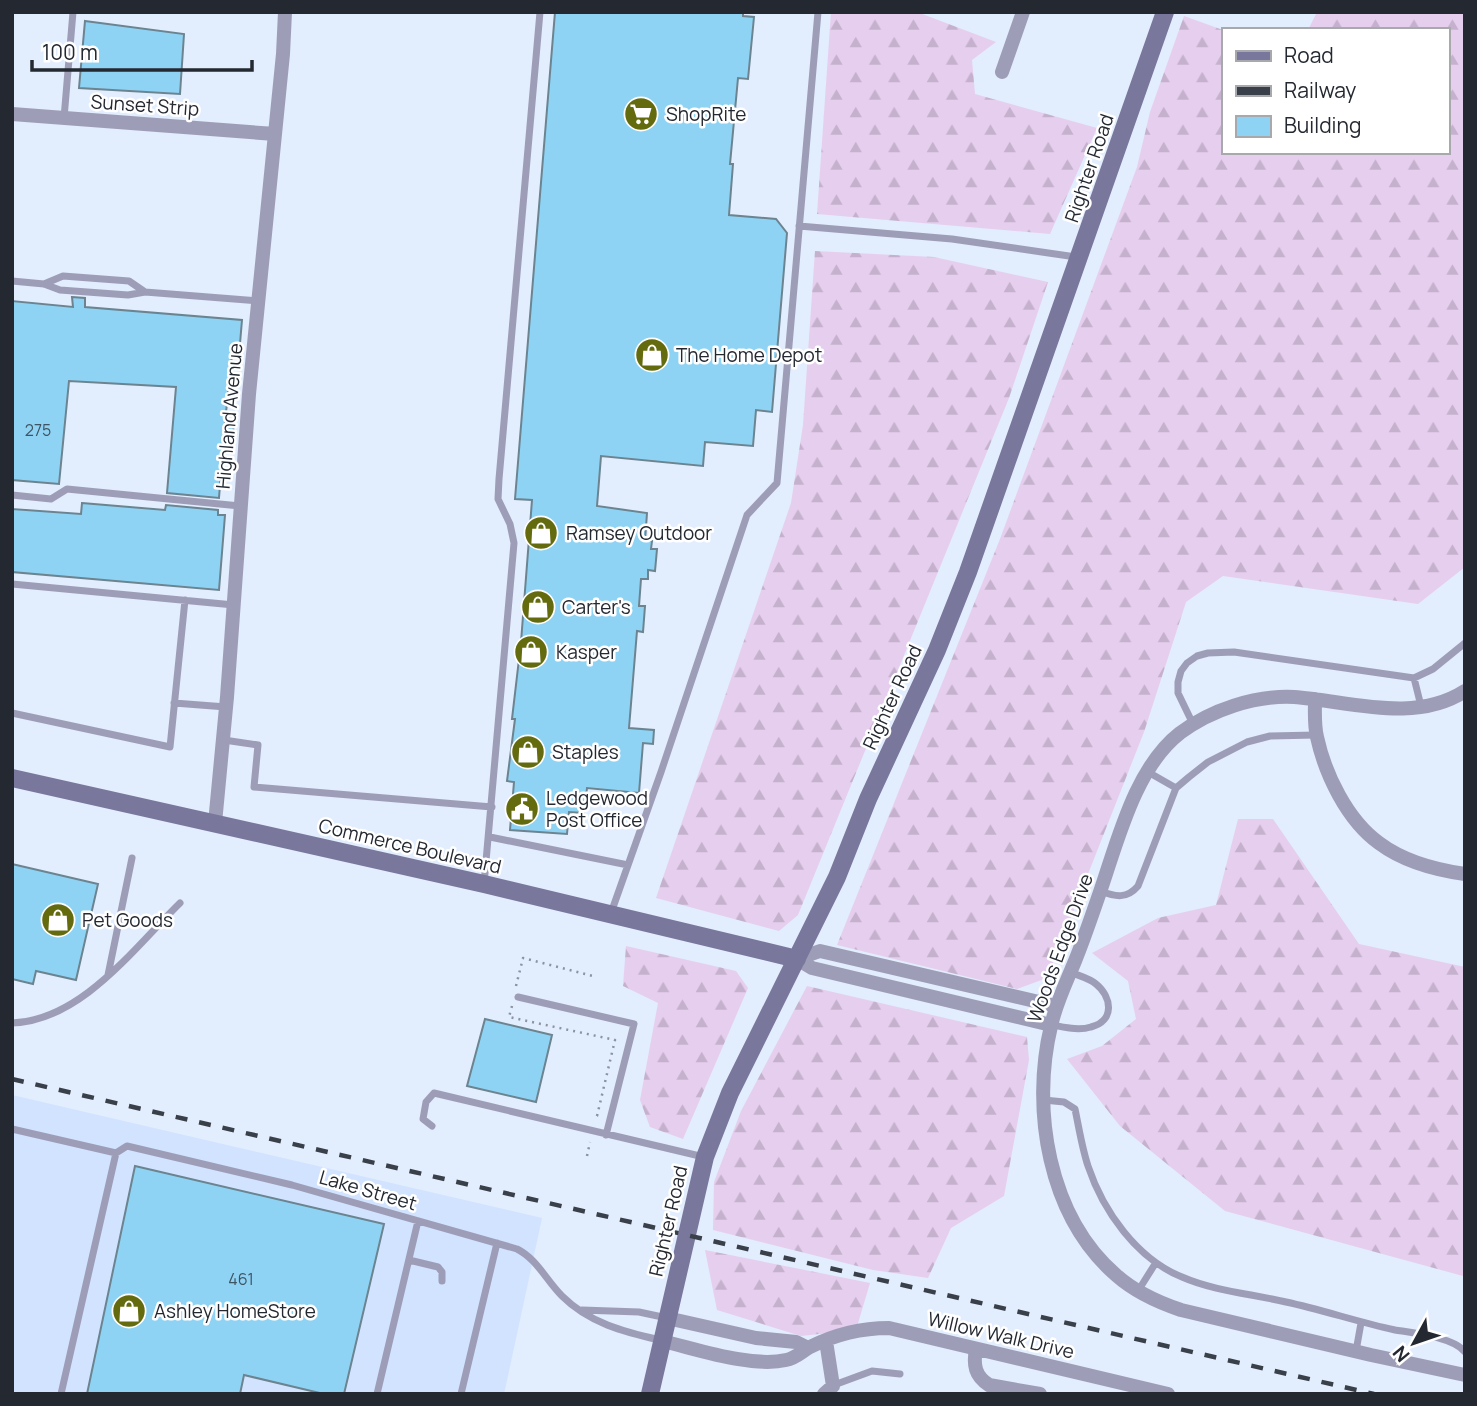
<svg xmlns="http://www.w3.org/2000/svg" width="1477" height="1406" font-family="Manrope,sans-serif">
<defs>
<pattern id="forest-firs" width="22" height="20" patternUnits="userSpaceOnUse" patternTransform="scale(1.75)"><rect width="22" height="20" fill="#e6ceef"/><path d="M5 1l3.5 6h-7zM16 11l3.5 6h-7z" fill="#c5b1cd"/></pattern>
</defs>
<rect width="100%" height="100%" fill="#e2edfe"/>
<path fill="#d1e3ff" d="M12,1095L542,1218L504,1394H12Z"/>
<path fill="url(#forest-firs)" d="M831,12H917L996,42L972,60L975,94L1097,128L1050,234L817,214Z
M1317,12H1465V567L1418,604L1223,576L1186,602L1144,732L1047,978L1017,989L837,945L1000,539L1137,167L1150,112L1184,16L1223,30V152H1447V30H1308Z
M815,251L934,257L1048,282L1009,398L798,915L779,931L656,898L791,503L803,425Z
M1238,819H1273L1359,944L1465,967L1463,1276L1225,1211L1120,1126L1067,1059L1102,1046L1136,1019L1128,981L1092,953L1158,918L1216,905Z
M626,946L736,971L748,988L683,1139L650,1127L640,1100L658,1003L623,986Z
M807,986L1027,1037L1029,1060L1004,1196L951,1228L928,1278L873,1270L713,1230L714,1182L741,1111Z
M705,1250L870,1283L856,1330L801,1336L717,1310Z"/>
<path fill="#8fd3f4" stroke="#6c8490" stroke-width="2" d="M555,12H743V16L754,17L748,79L738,78L730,164H733L729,215L776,219L787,233L772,412L756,410L753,446L705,442L703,466L601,456L597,506L647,513L645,541H652L651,549H657L655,571L648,570V579H641L639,606H645L643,632L637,631L629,728L654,730L653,744L643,743L639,793L587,788L584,813L569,812L567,834L510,830L514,782L507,781L515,719H512L521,642L532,500L515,499Z
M85,21L184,34L180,94L79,88Z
M72,297L85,298V307L242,320L239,355H232L225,422H234L232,448L223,447L219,498L167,493L176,387L69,381L59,484L12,480V301L73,307Z
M82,503L165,510L166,505L218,510V515H225L219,590L12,572V509L81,514Z
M12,864L98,884L76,980L36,971L33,984L12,979Z
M485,1019L552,1035L536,1102L467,1086Z
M135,1166L384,1224L344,1394H324L244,1375L240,1394H87Z"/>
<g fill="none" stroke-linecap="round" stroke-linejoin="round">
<path stroke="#8b93a0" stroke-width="2.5" stroke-dasharray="2 5" stroke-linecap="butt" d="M516,986L523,958L593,976
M512,1006L509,1017L615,1040L597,1116L594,1119
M587,1156L590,1142"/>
<path stroke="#9e9db7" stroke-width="7" d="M64,118L73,12
M799,226L952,239L1076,257
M12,281L44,284L60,290L128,295L145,292L258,301
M44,284L63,276L129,281L145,292
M12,495L51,499L67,489L240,506
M12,584L234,605
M1414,678L1421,706
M174,703L226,707
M12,713L170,747L185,600
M1193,724L1178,693V682L1181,671L1187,663L1197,656L1208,653L1234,652L1414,678L1433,669L1465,643
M224,740L258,745L254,787L492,807
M1148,772L1176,788
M490,837L628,865
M484,884L514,543L510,524L498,499L499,479L540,12
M1100,891C1116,897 1127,899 1138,886L1176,788L1189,777L1208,762L1247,742L1270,736L1316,735
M611,913L661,772L747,515L777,483L818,12
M108,975L132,858
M518,997L634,1024L606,1135
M12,1023C81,1021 134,948 180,903
M1052,1025C1064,1027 1078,1031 1091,1027C1115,1021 1112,997 1096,984C1089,978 1079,976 1070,972
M1044,1100L1064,1102L1075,1109C1079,1128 1082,1148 1088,1166C1103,1211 1137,1259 1182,1277C1214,1291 1252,1294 1286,1302C1323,1310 1358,1322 1395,1330C1414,1333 1453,1337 1465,1352
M432,1126L423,1119L426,1102L434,1093L704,1157
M12,1129L116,1153
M409,1260L438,1267L442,1272V1281
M1138,1291L1155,1264
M582,1310L639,1312L667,1318
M1356,1351L1361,1323
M834,1385L872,1371L900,1374
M61,1394L116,1153L127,1146L292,1185L517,1249C537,1259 546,1280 562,1296C589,1323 624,1332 660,1340
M377,1394L418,1221
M461,1394L497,1243"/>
<path stroke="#9e9db7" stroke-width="14" d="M1002,72L1023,12
M12,114L275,134
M1465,691C1414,724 1349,701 1294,697C1255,695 1211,710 1180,733C1135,768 1118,840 1100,892C1092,915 1084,939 1075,961C1066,983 1056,1003 1051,1026C1031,1109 1048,1216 1116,1275C1135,1292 1157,1302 1181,1310L1371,1355L1465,1375
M1315,699C1315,711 1314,725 1317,737C1325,774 1347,820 1379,843C1403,861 1436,870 1465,874
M215,823L227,697L249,394L283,54L285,12
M797,959L820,951L1056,1006
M797,959L812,968L1051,1025
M667,1318L756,1338L796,1342L808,1348
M662,1341C697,1349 752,1368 786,1360C796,1358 801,1352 810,1347C834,1335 862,1328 889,1328L1168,1394
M976,1349C973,1365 975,1376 989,1385L1040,1394
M824,1394L833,1386L826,1341"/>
<path stroke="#7a779c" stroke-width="18" d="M12,778L484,884L797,959
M650,1394L705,1157L730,1093L837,877L868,799L937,650L968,572L1165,12"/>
<path stroke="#3a4049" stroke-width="4.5" stroke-dasharray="12 12" stroke-linecap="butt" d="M12,1079L1374,1394"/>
</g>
<defs>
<g id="supermarket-disc" transform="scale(1.75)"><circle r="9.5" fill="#646b0f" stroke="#fff"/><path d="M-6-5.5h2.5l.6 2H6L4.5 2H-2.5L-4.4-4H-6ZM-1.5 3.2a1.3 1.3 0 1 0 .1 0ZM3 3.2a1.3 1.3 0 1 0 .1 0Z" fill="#fff"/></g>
<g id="shop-disc" transform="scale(1.75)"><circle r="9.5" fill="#646b0f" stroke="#fff"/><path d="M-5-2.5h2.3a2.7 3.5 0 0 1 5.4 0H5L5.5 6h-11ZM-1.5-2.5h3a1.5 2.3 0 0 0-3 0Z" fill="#fff"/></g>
<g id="civic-disc" transform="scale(1.75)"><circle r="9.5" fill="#646b0f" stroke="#fff"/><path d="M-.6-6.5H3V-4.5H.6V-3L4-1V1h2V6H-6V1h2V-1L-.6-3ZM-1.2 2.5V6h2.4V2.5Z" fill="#fff"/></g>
</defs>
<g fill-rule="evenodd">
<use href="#supermarket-disc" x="641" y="114"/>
<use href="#shop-disc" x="652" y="355"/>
<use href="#shop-disc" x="541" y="533"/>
<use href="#shop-disc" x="538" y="607"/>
<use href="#shop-disc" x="531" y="652"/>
<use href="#shop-disc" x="528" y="752"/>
<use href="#civic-disc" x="522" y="809"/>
<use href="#shop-disc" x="58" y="920"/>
<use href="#shop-disc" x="129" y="1311"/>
</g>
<g text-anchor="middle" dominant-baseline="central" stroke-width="5" stroke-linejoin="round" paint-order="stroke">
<g font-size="16" fill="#3f5462">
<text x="38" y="430">275</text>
<text x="241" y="1279">461</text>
</g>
<g font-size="19" fill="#242931" stroke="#fff">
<text transform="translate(145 105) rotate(4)">Sunset Strip</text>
<text transform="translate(1089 168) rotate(-71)">Righter Road</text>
<text transform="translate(229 416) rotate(-85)">Highland Avenue</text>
<text transform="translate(892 697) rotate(-65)">Righter Road</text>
<text transform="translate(410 846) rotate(13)">Commerce Boulevard</text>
<text transform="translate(1060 948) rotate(-70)">Woods Edge Drive</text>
<text transform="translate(368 1190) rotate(16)">Lake Street</text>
<text transform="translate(668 1221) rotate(-77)">Righter Road</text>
<text transform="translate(1001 1335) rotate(13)">Willow Walk Drive</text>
</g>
<g font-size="19" fill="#242931" stroke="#fff" text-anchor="start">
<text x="666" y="114">ShopRite</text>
<text x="676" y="355">The Home Depot</text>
<text x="566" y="533">Ramsey Outdoor</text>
<text x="562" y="607">Carter's</text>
<text x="556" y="652">Kasper</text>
<text x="552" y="752">Staples</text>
<text x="546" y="798">Ledgewood<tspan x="546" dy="22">Post Office</tspan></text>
<text x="82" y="920">Pet Goods</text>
<text x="154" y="1311">Ashley HomeStore</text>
</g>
</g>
<rect width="1477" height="1406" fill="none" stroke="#242931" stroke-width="28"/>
<rect x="1222" y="28" width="228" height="126" fill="#ffffff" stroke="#a7a9ad" stroke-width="2"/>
<rect x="1236" y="51" width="35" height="10" fill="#7a779c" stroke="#a7a9ad" stroke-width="2"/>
<text x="1284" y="63" font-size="21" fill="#242931">Road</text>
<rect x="1236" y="86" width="35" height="10" fill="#3a4049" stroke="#a7a9ad" stroke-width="2"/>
<text x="1284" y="98" font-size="21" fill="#242931">Railway</text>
<rect x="1236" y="116" width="35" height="21" fill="#8fd3f4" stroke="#a7a9ad" stroke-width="2"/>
<text x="1284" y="133" font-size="21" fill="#242931">Building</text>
<g transform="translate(1414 1343) rotate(230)" stroke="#ffffff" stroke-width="5" paint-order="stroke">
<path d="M0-5L12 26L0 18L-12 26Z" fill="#242931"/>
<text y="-10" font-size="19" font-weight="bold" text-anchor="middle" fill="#242931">N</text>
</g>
<path d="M32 60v10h220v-10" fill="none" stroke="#242931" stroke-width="3.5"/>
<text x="42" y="60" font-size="21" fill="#242931" stroke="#ffffff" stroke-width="5" paint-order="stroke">100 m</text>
</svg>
